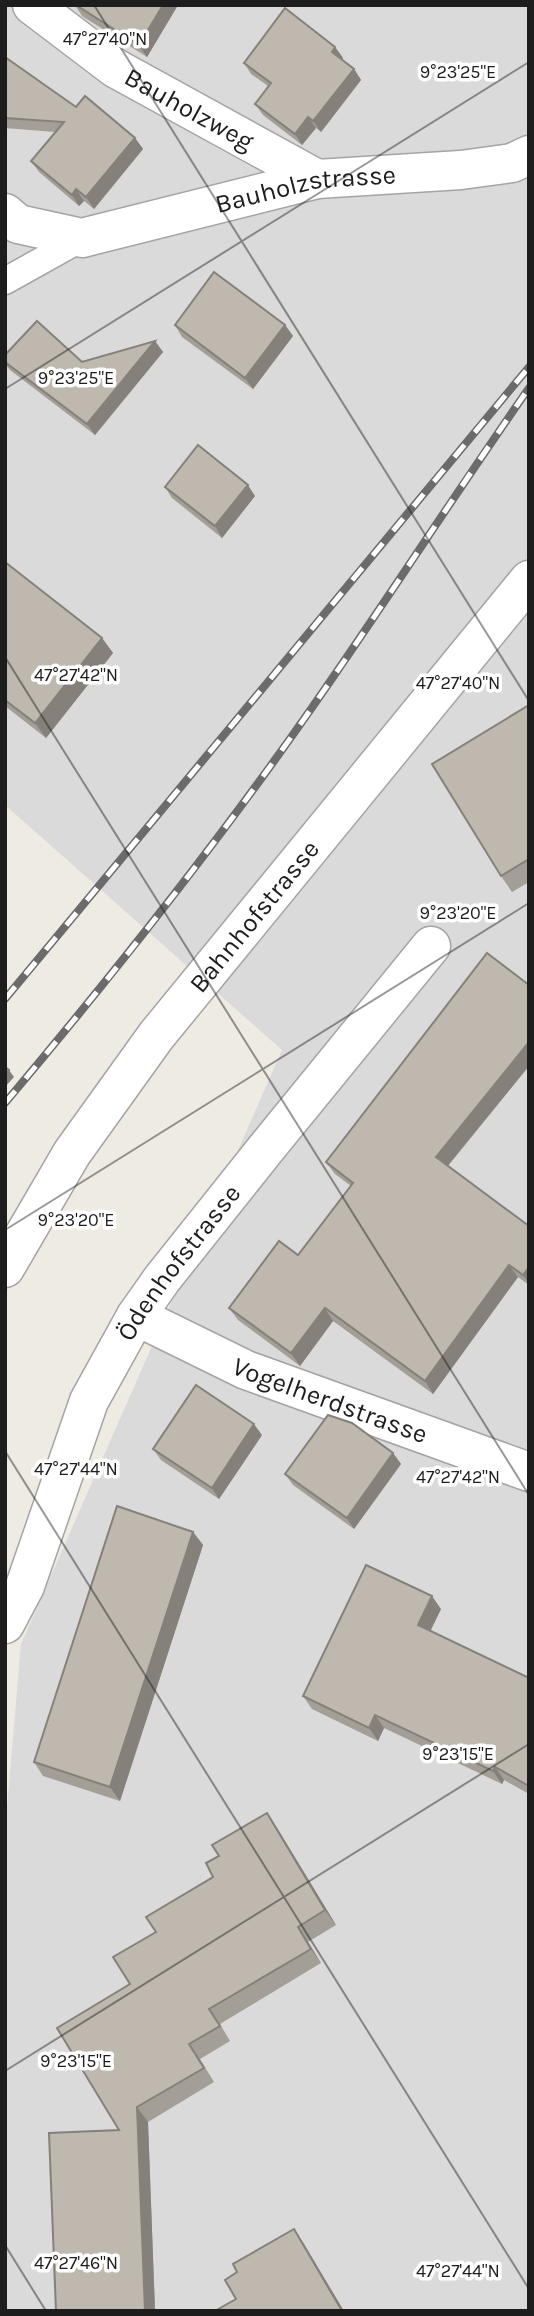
<svg xmlns="http://www.w3.org/2000/svg" width="534" height="2316" font-family="Karla,sans-serif">
<rect width="100%" height="100%" fill="#eeebe3"/>
<path fill="#dbdada" d="M5,5H529V2311H5V1831L21,1644L282,1050L5,805Z"/>
<g fill="none" stroke-linecap="round" stroke-linejoin="round">
<g stroke="#a4a4a4" stroke-width="29">
<path id="lane" d="M5,281L82,238"/>
</g>
<g stroke="#a4a4a4" stroke-width="41">
<g id="street">
<path id="s1" d="M32,5L115,68L317,179"/>
<path id="s2" d="M5,213L18,224L82,238L317,179L461,170L512,163L529,155"/>
<path id="s3" d="M5,1268L72,1153L156,1036L529,580"/>
<path id="s4" d="M136,1316L246,1370L529,1472"/>
<path id="s5" d="M5,1624L25,1586L89,1401L136,1316L162,1279L264,1151L431,946"/>
</g>
</g>
<use href="#lane" stroke="#fff" stroke-width="26"/>
<use href="#street" stroke="#fff" stroke-width="38"/>
<g stroke="#6b6b6b" stroke-width="8">
<path id="rail" d="M5,999L529,367
M5,1103C112,976 216,845 311,709C385,603 455,494 529,388"/>
</g>
<use href="#rail" stroke="#fff" stroke-width="5" stroke-dasharray="16" stroke-linecap="butt"/>
</g>
<path fill="#a39e96" d="M75,5H178L147,57L82,16Z
M335,47L343,58L342,60L354,69L361,80L321,132L316,128L302,145L263,115L255,104L268,86L251,74L244,63Z
M5,57L76,107L135,138L143,149L94,209L84,201L79,206L39,172L31,161L55,132L5,128Z
M175,325H285L293,336L253,389L182,337Z
M155,341L163,352L95,435L10,370L5,364V355L82,362Z
M165,487L255,496L222,538L172,498Z
M5,562L102,638L113,653L46,738L5,706Z
M529,705V882L512,892L501,876Z
M529,1066L448,1166L529,1226V1285L518,1277L433,1394L333,1321L300,1366L238,1320L229,1308L298,1255L351,1186L335,1174L326,1162Z
M262,1435L219,1499L161,1460L153,1449Z
M393,1453L401,1464L354,1529L293,1485L285,1474Z
M193,1532L203,1545L120,1801L43,1776L34,1762Z
M441,1609L430,1631L529,1678V1794L504,1780L502,1784L384,1728L378,1741L312,1709L303,1696Z
M267,1813L277,1828L336,1925L308,1942L321,1963L220,2024L230,2041L200,2059L214,2082L148,2122L155,2311H56L119,2130L130,1984L156,1932L213,1877L219,1856Z"/>
<path fill="#85817a" d="M163,5H178L147,57L139,45Z
M335,47L343,58L339,63L332,52Z
M354,69L361,80L321,132L313,121Z
M308,117L316,128L302,145L295,134Z
M135,138L143,149L94,209L86,197Z
M76,189L84,201L79,206L72,195Z
M285,325L293,336L253,389L245,378Z
M155,341L163,352L95,435L87,424Z
M248,485L255,496L222,538L215,526Z
M102,638L113,653L46,738L35,723Z
M529,1042V1066L445,1169L436,1157Z
M9,1070L14,1077L5,1087V1075Z
M509,1265L518,1277L433,1394L425,1381Z
M529,1267V1283L523,1275Z
M325,1308L333,1321L300,1366L291,1353Z
M254,1424L262,1435L219,1499L212,1488Z
M393,1453L401,1464L354,1529L347,1518Z
M193,1532L203,1545L120,1801L110,1787Z
M432,1596L441,1609L427,1638L418,1625Z
M375,1715L384,1728L378,1741L369,1728Z
M495,1767L504,1780L502,1784L493,1771Z
M267,1813L277,1828L336,1925L325,1910Z
M298,1927L308,1942L321,1963L311,1949Z
M137,2107L148,2122L155,2311H145Z
M294,2229L304,2244L344,2311H342Z"/>
<path fill="#beb8af" stroke="#85817a" stroke-width="2" d="M76,5H163L139,45Z
M285,8L335,47L332,52L354,69L313,121L308,117L295,134L255,104L271,83L244,63Z
M5,57L76,107L85,96L135,138L86,197L76,189L72,195L31,161L64,122L5,118Z
M214,272L285,325L245,378L175,325Z
M37,321L82,362L155,341L87,424L5,362V355Z
M198,445L248,485L215,526L165,487Z
M5,562L102,638L35,723L5,700Z
M529,705V859L501,876L432,764Z
M487,953L529,985V1042L436,1157L529,1226V1267L523,1275L509,1265L425,1381L325,1308L291,1353L229,1308L279,1241L298,1255L353,1183L326,1162Z
M5,1067L9,1070L5,1075Z
M196,1385L254,1424L212,1488L153,1449Z
M328,1415L352,1423L393,1453L347,1518L285,1474Z
M117,1506L193,1532L110,1787L34,1762Z
M366,1565L432,1596L418,1625L529,1678V1786L495,1767L493,1771L375,1715L369,1728L303,1696Z
M267,1813L325,1910L298,1927L311,1949L209,2009L220,2026L189,2044L204,2068L137,2107L145,2311H56L49,2133L119,2130L57,2028L130,1984L113,1957L156,1932L146,1917L213,1877L206,1863L219,1856L212,1845Z
M294,2229L342,2311H215L236,2299L225,2280L237,2272L233,2264Z"/>
<path fill="none" stroke="#1d1d1d" stroke-width="2" stroke-opacity="0.45" d="M94,5L529,701M5,389L529,62M5,657L529,1495M5,1230L529,903M5,1451L529,2289M5,2071L529,1744M5,2245L46,2311"/>
<g text-anchor="middle" dominant-baseline="central" stroke-width="7" stroke-linejoin="round" paint-order="stroke">
<g font-size="26" fill="#1d1d1d" stroke="#fff">
<text stroke="none"><textPath href="#s1" startOffset="189">Bauholzweg</textPath></text>
<text stroke="none"><textPath href="#s2" startOffset="312">Bauholzstrasse</textPath></text>
<text stroke="none"><textPath href="#s3" startOffset="432">Bahnhofstrasse</textPath></text>
<text stroke="none"><textPath href="#s5" startOffset="404">Ödenhofstrasse</textPath></text>
<text stroke="none"><textPath href="#s4" startOffset="212">Vogelherdstrasse</textPath></text>
</g>
</g>
<g font-size="18" text-anchor="middle" fill="#1d1d1d" stroke="#fff" stroke-width="7" stroke-linejoin="round" paint-order="stroke">
<text x="105" y="45">47°27'40"N</text>
<text x="458" y="78">9°23'25"E</text>
<text x="76" y="384">9°23'25"E</text>
<text x="76" y="681">47°27'42"N</text>
<text x="458" y="689">47°27'40"N</text>
<text x="458" y="919">9°23'20"E</text>
<text x="76" y="1226">9°23'20"E</text>
<text x="76" y="1475">47°27'44"N</text>
<text x="458" y="1483">47°27'42"N</text>
<text x="458" y="1760">9°23'15"E</text>
<text x="76" y="2067">9°23'15"E</text>
<text x="76" y="2269">47°27'46"N</text>
<text x="458" y="2277">47°27'44"N</text>
</g>
<rect width="534" height="2316" fill="none" stroke="#1d1d1d" stroke-width="14"/>
</svg>
